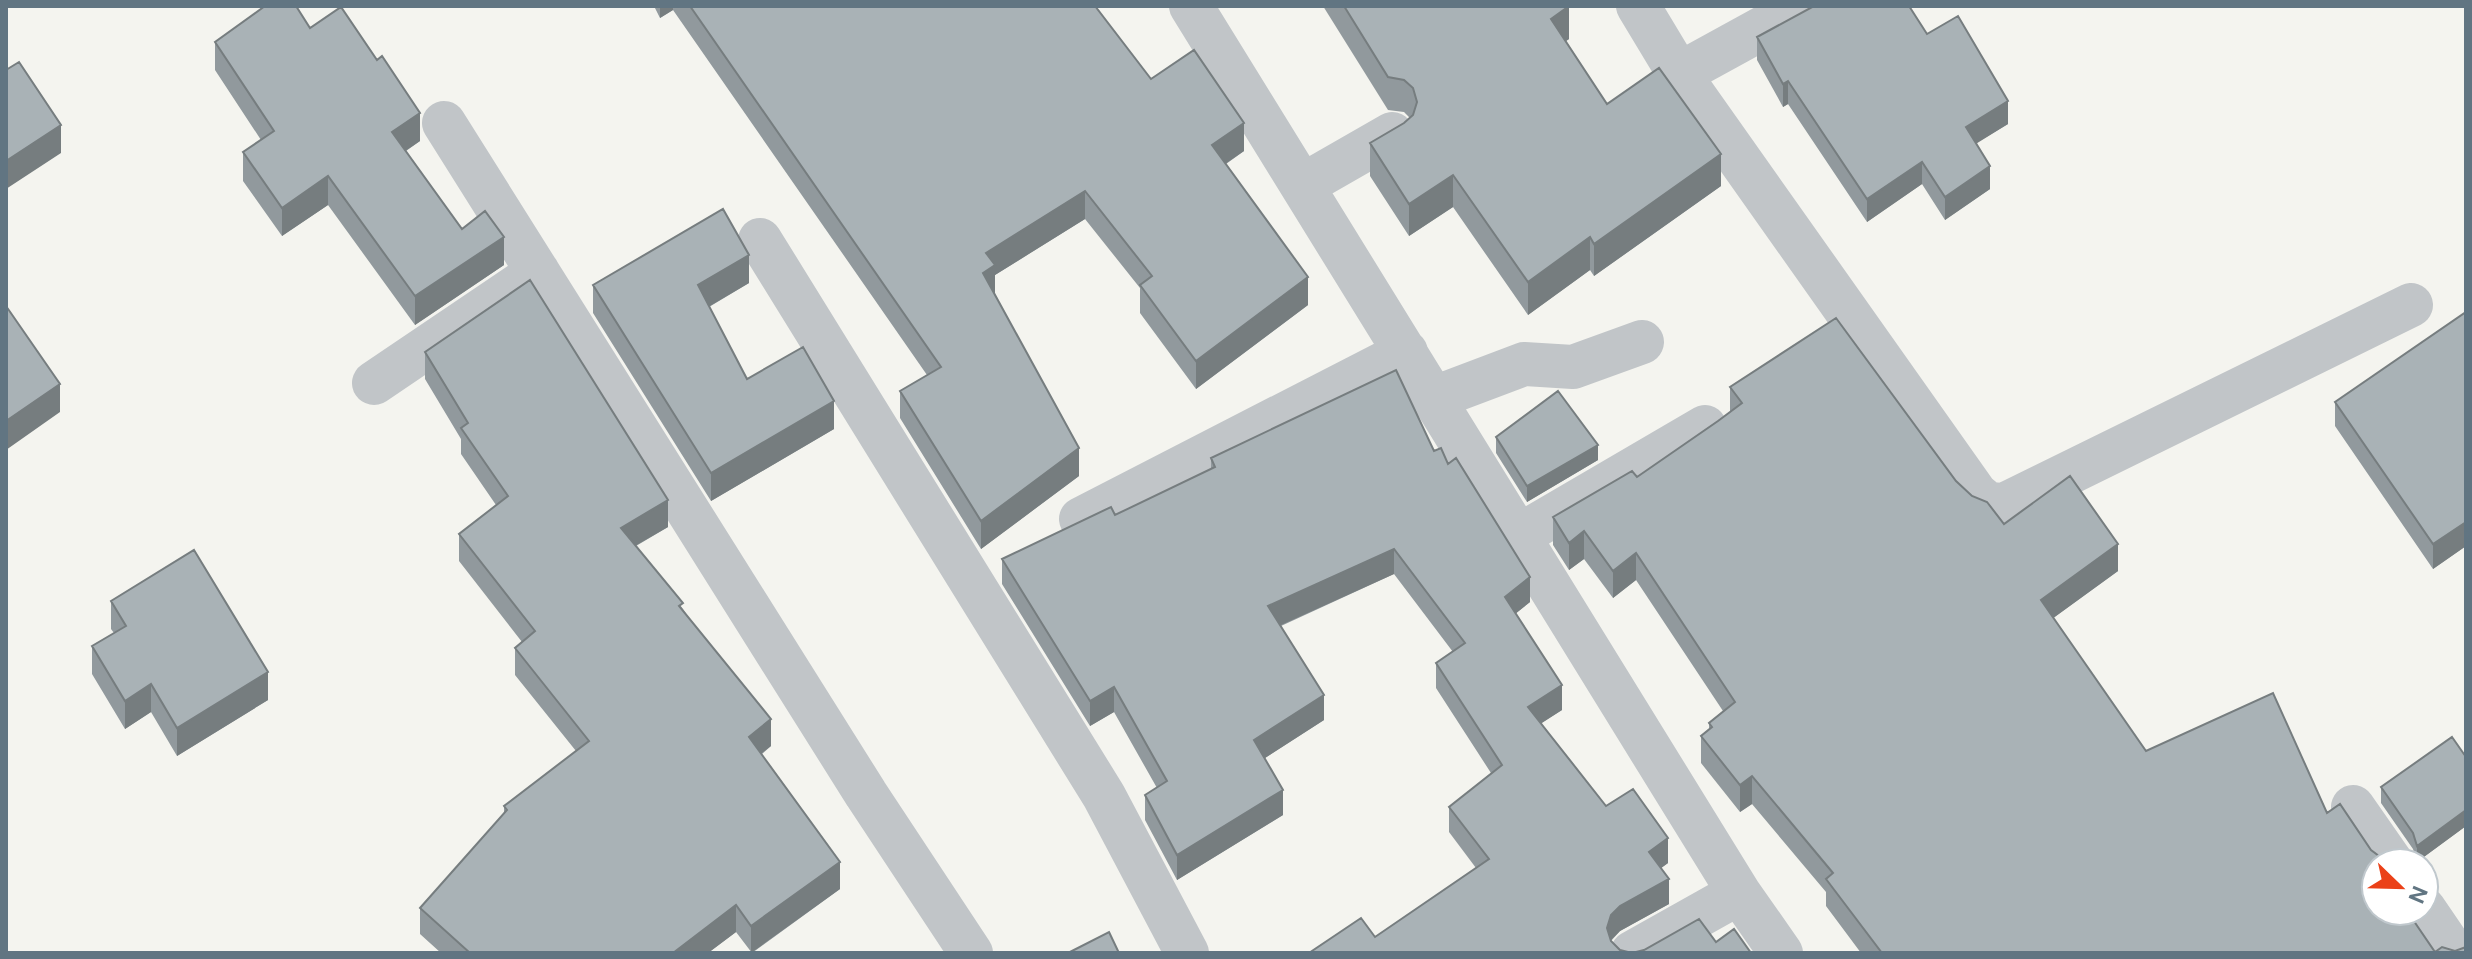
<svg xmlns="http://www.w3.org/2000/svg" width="2472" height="959" font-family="'DM Sans',sans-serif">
<rect width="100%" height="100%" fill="#f4f4ef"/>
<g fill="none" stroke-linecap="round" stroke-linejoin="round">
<path stroke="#c1c5c8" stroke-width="44" d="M1191,6L1739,893L1781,953
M1638,6L1679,74L1976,494L1988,504L2004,505L2411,305
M1679,74L1803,6
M444,123L866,794L971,953
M1303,185L1392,134
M760,240L1104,796L1187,953
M374,383L538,272
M1434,398L1524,364L1573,367L1642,342
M1081,519L1406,352
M1520,535L1705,427
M2353,807L2392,863
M2424,909L2454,953
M1632,953L1739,893"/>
</g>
<path fill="#91999d" d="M654,6H1095L1151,79L1244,151L1226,164L1308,305L1196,389L1140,313V288L1085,219L995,275L994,293L1079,476L981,549L900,418V391L927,375L673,10L660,18Z
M1323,6H1569V39L1566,41L1607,104L1721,186L1594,276L1590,270L1528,315L1453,207L1409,236L1370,176V143L1404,123L1410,118L1404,112L1388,110Z
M310,28L420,141L406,151L462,229L504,265L415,325L328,205L282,236L243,181V152L261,140L215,70V42Z
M1927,34L2008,124L1976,143L1990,189L1945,220L1922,184L1867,222L1788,104L1783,107L1757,60V37Z
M749,283L709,307L747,379L834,429L711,501L593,313V285Z
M2466,295V546L2433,569L2335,426V402L2464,313V296Z
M425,352L668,527L636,546L683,609L771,746L762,754L840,889L752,953L736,932L708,953H441L420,934V908L504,814V806L576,751L515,675V648L522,642L459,561V534L496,505L461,454V439L425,379Z
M1730,387L1956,481L2004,524L2118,571L2053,618L2146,751L2327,813L2371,850L2383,863L2376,911L2435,952L2466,953H1861L1826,906V892L1752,804L1740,812L1701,763V736L1709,730V723L1723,711L1636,580L1613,598L1584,559L1569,570L1553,545V517L1637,477L1730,412Z
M1496,437L1598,460L1527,502L1496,453Z
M1434,451L1448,464L1530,602L1515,614L1562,710L1541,723L1606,806L1668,863L1661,868L1669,904L1620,931L1611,941L1620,950L1632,953L1716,942L1751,953H1309L1375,937L1476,868L1449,832V807L1491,773L1436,688V663L1453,652L1394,574L1281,626L1324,720L1265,758L1283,815L1177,880L1145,820V795L1157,788L1114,712L1090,726L1002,584V559L1115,515L1211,469V458Z
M111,601L268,700L177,756L151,712L125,729L92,674V646L114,633L111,629Z
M2466,757V826L2417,862L2413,849L2381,803V787Z"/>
<path fill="#767d7f" d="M660,6H673V10L660,18Z
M1569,6V39L1551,51V19Z
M1788,81V104L1783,107V84Z
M2008,101V124L1966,150V127Z
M420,113V141L392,160V132Z
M1244,123V151L1212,173V145Z
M61,125V153L6,189V161Z
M1721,154V186L1594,276V244Z
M1922,162V184L1867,222V199Z
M1990,166V189L1945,220V197Z
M1453,175V207L1409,236V204Z
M328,176V205L282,236V208Z
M1085,191V219L995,275V293L983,301V273L986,253Z
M504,237V265L415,325V296Z
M1590,237V270L1528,315V282Z
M749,255V283L698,313V285Z
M1308,277V305L1196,389V361Z
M60,384V412L6,450V421Z
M834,401V429L711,501V473Z
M1598,445V460L1527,502V486Z
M1079,448V476L981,549V521Z
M668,500V527L621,554V528Z
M2466,522V546L2433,569V544Z
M1584,531V559L1569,570V543Z
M2118,544V571L2041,627V600Z
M1394,549V574L1268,631V606Z
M1636,553V580L1613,598V571Z
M1530,577V602L1505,622V597Z
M268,672V700L177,756V728Z
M151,684V712L125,729V701Z
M1562,685V710L1528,732V707Z
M1114,687V712L1090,726V701Z
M1324,695V720L1254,765V740Z
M771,719V746L749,763V737Z
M1752,776V804L1740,812V785Z
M1283,790V815L1177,880V855Z
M2466,810V826L2417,862V846Z
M1668,838V863L1649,877V852Z
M840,862V889L751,953V926Z
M1669,879V904L1620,931L1611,940L1607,953V928L1611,915L1620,906Z
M736,905V932L708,953H673Z"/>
<path fill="#a9b2b6" stroke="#767d7f" stroke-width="2" d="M265,6H296L310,28L341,7L377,60L382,56L420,113L392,132L462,229L485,211L504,237L415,296L328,176L282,208L243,152L274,131L215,42Z
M690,6H1095L1151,79L1194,50L1244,123L1212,145L1308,277L1196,361L1140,285L1152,276L1085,191L986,253L995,265L983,273L1079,448L981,521L900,391L941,367Z
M1344,6H1569L1551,19L1607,104L1659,68L1721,154L1594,244L1590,237L1528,282L1453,175L1409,204L1370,143L1404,123L1413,115L1417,102L1413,88L1404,80L1388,77Z
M1814,6H1909L1927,34L1958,16L2008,101L1966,127L1990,166L1945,197L1922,162L1867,199L1788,81L1783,84L1757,37Z
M19,62L61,125L6,161V70Z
M723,209L749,255L698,285L747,379L803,347L834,401L711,473L593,285Z
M530,280L668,500L621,528L683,603L679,606L771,719L749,737L840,862L751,926L736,905L673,953H470L420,908L507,810L504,806L589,741L515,648L535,631L459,534L508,496L461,428L468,423L425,352Z
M6,306L60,384L6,421Z
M2466,312V522L2433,544L2335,402Z
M1836,318L1956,481L1972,496L1987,502L2004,524L2070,476L2118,544L2041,600L2146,751L2273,693L2327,813L2340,804L2371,850L2383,859L2375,865L2376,867V911H2407L2435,952L2442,947L2455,951L2466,947V953H1882L1826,879L1833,873L1752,776L1740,785L1701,736L1712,727L1709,723L1735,702L1636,553L1613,571L1584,531L1569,543L1553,517L1632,471L1637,477L1718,421L1742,403L1730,387Z
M1396,370L1434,451L1441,448L1448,464L1456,458L1530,577L1505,597L1562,685L1528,707L1606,806L1633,789L1668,838L1649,852L1669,879L1620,906L1611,915L1607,928L1611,941L1620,950L1632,953L1644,950L1699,919L1716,942L1734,929L1751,953H1309L1361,918L1375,937L1489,859L1449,807L1502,765L1436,663L1465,643L1394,549L1268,606L1324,695L1254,740L1283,790L1177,855L1145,795L1167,781L1114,687L1090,701L1002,559L1111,507L1115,515L1215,467L1211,458Z
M1558,391L1598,445L1527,486L1496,437Z
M194,550L268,672L177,728L151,684L125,701L92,646L126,626L111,601Z
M2452,737L2466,757V810L2417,846L2413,833L2381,787Z
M1109,932L1119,953H1068Z"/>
<rect width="2472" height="959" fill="none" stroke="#617582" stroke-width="16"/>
<g transform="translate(2400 887) rotate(113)"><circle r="38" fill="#ffffff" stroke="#c0c8cd" stroke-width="2"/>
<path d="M0-6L14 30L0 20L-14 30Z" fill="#eb4118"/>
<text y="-12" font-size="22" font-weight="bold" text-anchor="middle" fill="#617582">N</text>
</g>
</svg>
